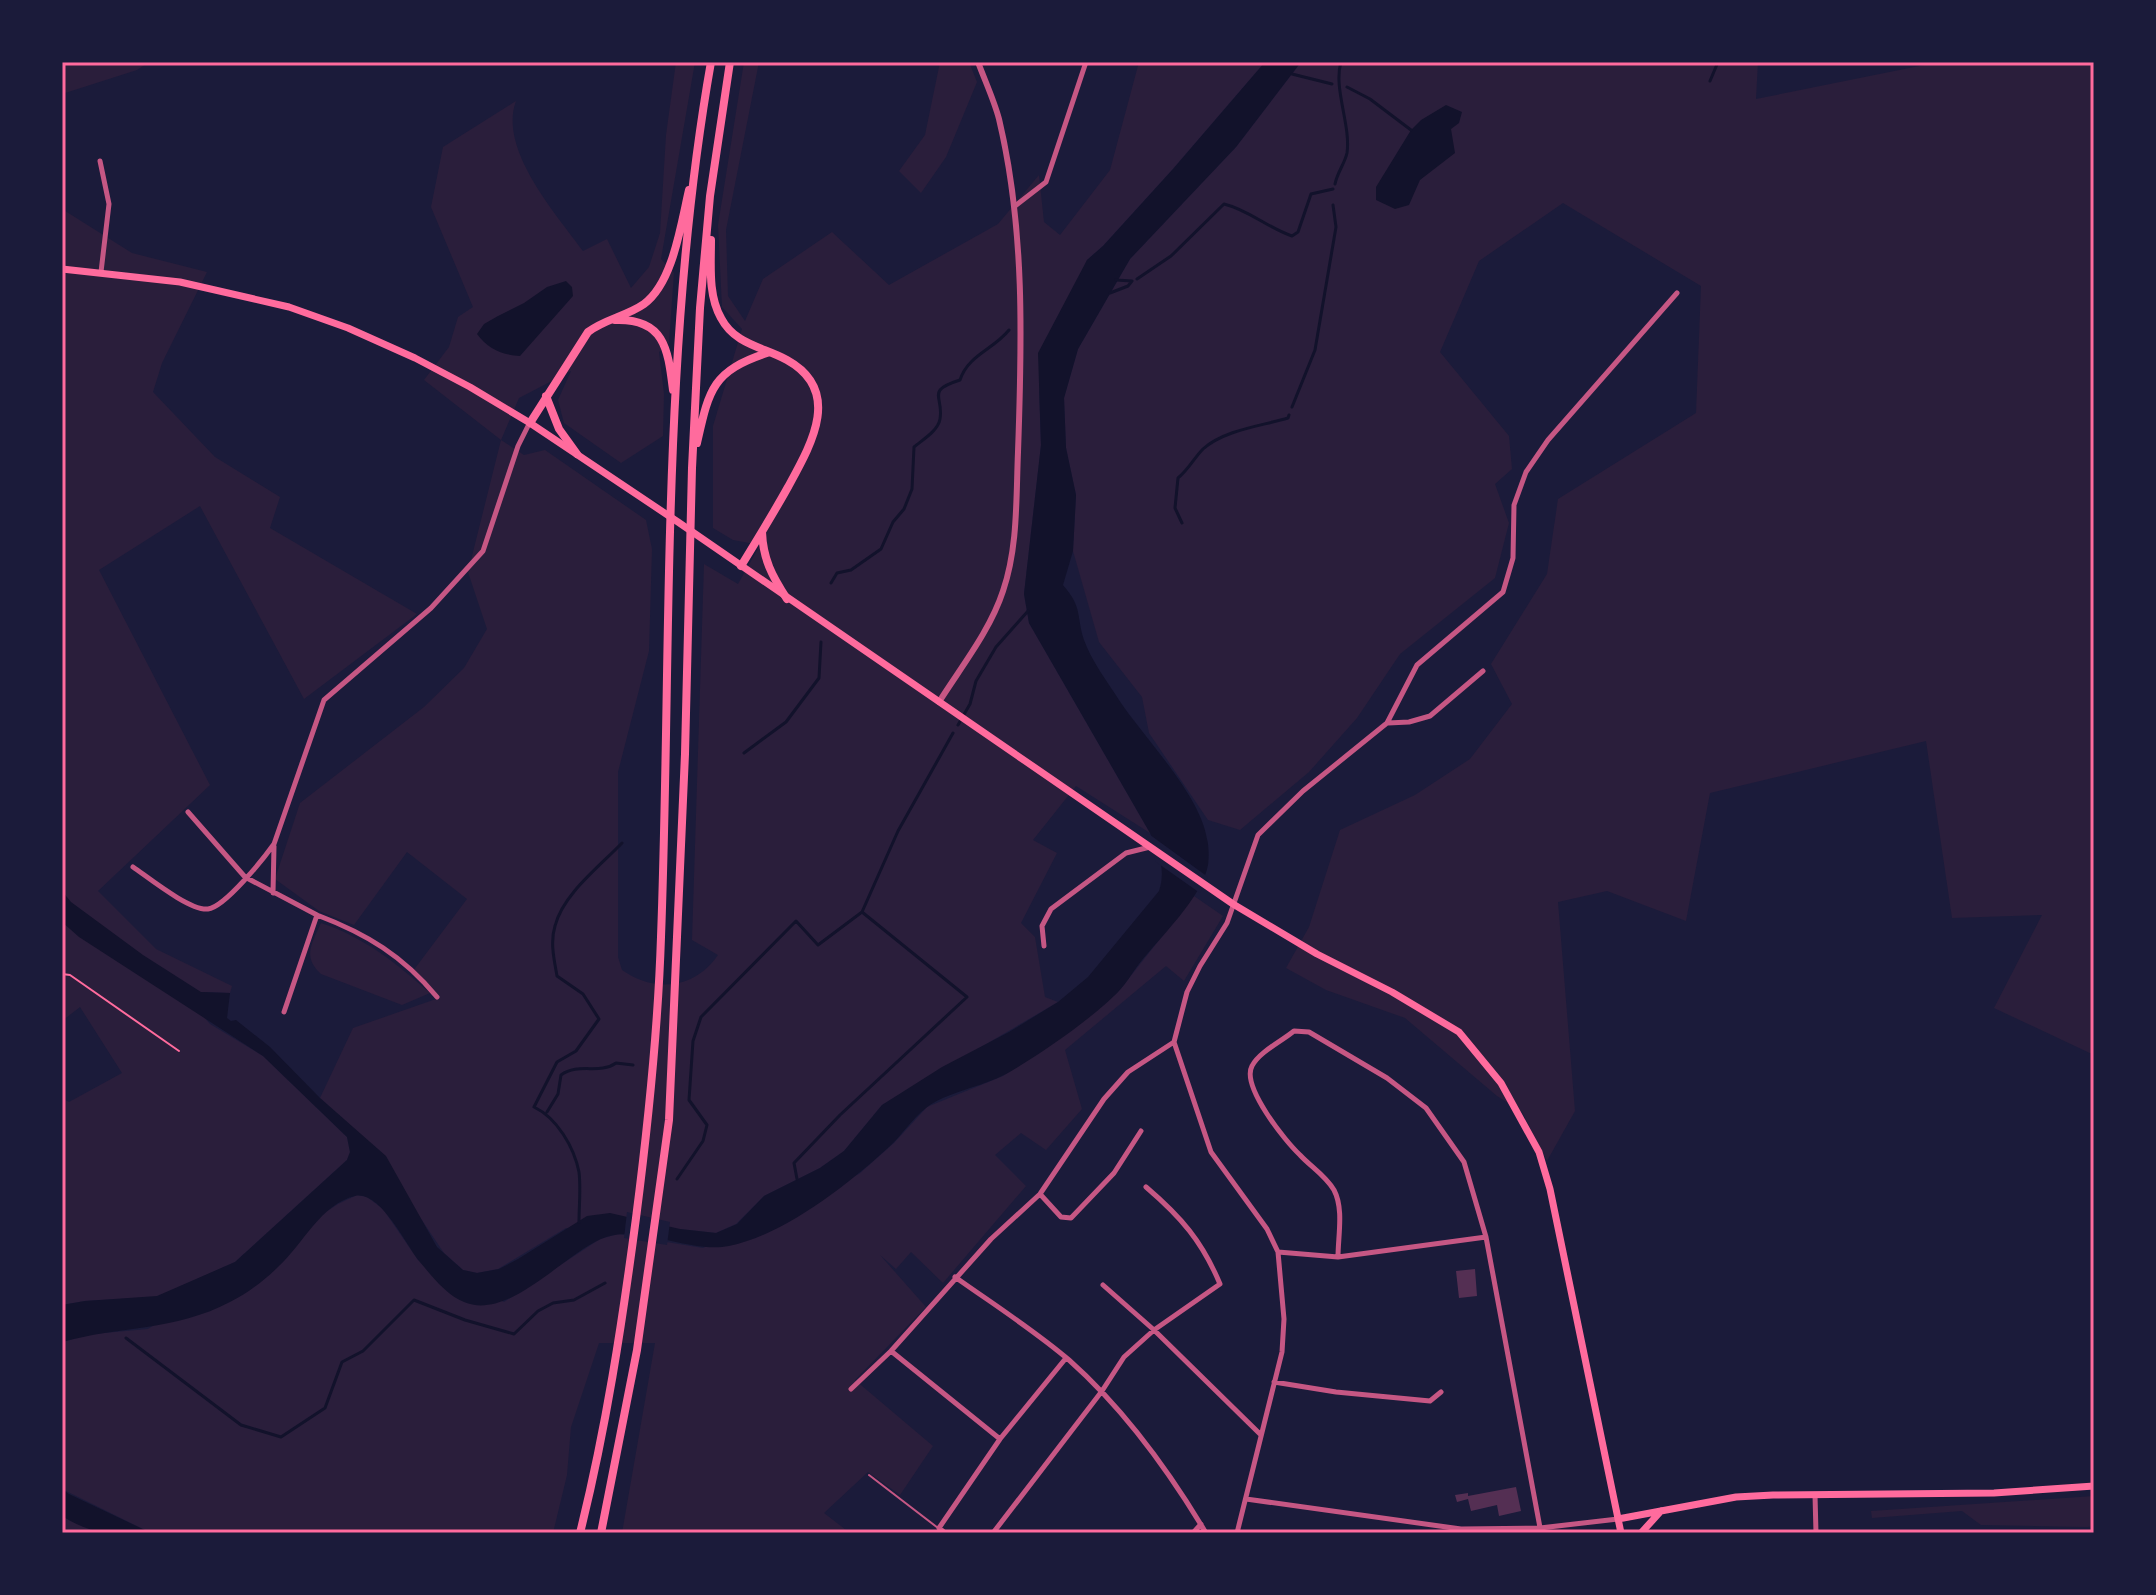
<svg xmlns="http://www.w3.org/2000/svg" width="2156" height="1595" font-family="'Noto Sans',sans-serif">
<rect width="100%" height="100%" fill="#1b1b3a"/>
<path fill="#2a1e3b" d="M62,62H149L137,70L62,94Z
M676,62H695L661,259L674,273L669,343L659,352L664,394L663,436L621,463L564,423L558,400L571,371L519,398L501,440L524,455L545,450L646,520L652,549L649,651L618,772V957L622,970C654,993 695,989 718,955L692,940L704,564L738,584L760,545L733,540L713,528V426L742,329L722,307L718,225L744,62H759L726,230L728,296L745,321L763,279L832,232L889,285L998,224L1039,175L1044,222L1060,235L1110,170L1139,62H1265L1173,169L1103,246L1087,260L1039,392L1041,445L1024,594L1029,623L1150,833L1076,786L1033,840L1057,853L1021,923L1035,937L1045,997L1058,1002L882,1105L844,1151L820,1168L764,1196L736,1224L716,1233L680,1229L566,1228L498,1269L477,1273L463,1270L444,1253L369,1142L320,1098L353,1028L436,999L413,971L467,899L407,852L354,925L319,911L275,879L300,803L424,707L464,668L487,629L468,572L501,440L424,380L449,347L458,317L473,307L431,207L443,147L516,101C498,149 556,214 583,251L607,239L631,288L649,267L660,233L666,135Z
M940,62H969L977,82L946,157L921,193L899,171L925,135Z
M1301,62H1758L1756,99L1939,62H2094V1055L1994,1008L2042,915L1952,918L1926,741L1710,793L1686,921L1607,891L1558,902L1575,1111L1547,1161L1522,1112L1497,1096L1405,1018L1326,990L1286,968L1309,927L1340,830L1415,795L1470,759L1512,704L1491,664L1547,574L1558,499L1696,413L1701,286L1563,203L1479,261L1440,352L1509,436L1512,469L1495,484L1509,523L1495,578L1400,654L1357,718L1309,772L1240,830L1208,820L1149,733L1142,697L1099,642L1073,551L1076,495L1066,448L1064,398L1078,349L1130,259L1236,147Z
M62,209L132,253L207,272L162,363L153,392L215,457L280,497L270,528L417,614L304,699L200,506L99,570L210,785L98,891L156,949L232,986L230,993L203,992L204,1017L210,1024L263,1056L347,1137L350,1152L347,1160L235,1262L157,1297L85,1301L62,1305V1098L69,1102L122,1073L80,1007L62,1021Z
M1194,896L1223,916L1184,981L1166,966L1065,1050L1082,1109L1046,1150L1021,1133L995,1155L1026,1186L943,1283L911,1252L896,1269L880,1255L926,1307L855,1380L933,1446L900,1495L868,1472L824,1513L850,1533H622L655,1343H599L571,1427L567,1475L553,1533H151L62,1489V1342L93,1334L148,1329L338,1204L357,1195L367,1197L383,1209L418,1260L504,1302L600,1239L618,1234L703,1248L859,1174L894,1143L927,1107L1003,1076L1055,1042L1118,992Z
M321,923C364,937 396,963 430,993L402,1005L321,974C302,957 312,943 321,923Z
M2094,1496V1526L2087,1527L1981,1525L1962,1511L1872,1518L1871,1511Z
M62,1516L97,1533H62Z"/>
<path fill="#12122b" d="M1265,62H1301L1236,147L1130,259L1078,349L1064,398L1066,448L1076,495L1073,551L1063,585C1083,608 1076,615 1084,640C1091,660 1108,683 1119,700C1144,738 1200,794 1207,839C1209,846 1209,858 1208,865C1202,898 1159,938 1139,964C1132,973 1126,984 1118,992C1093,1018 1038,1056 1006,1074C982,1087 946,1092 926,1108C912,1119 902,1135 890,1146C849,1184 784,1235 729,1246C689,1254 637,1222 601,1239C562,1256 508,1321 464,1302C446,1295 431,1275 419,1261C406,1245 380,1190 355,1196C321,1204 303,1244 279,1266C266,1279 247,1294 230,1302C175,1331 119,1326 62,1342V1305L85,1301L157,1296L235,1262L347,1160L350,1152L347,1137L263,1056L79,937L62,922V891L71,902L143,955L201,992L230,993L227,1018L231,1021L236,1020L270,1047L320,1098L386,1156L437,1247L463,1270L477,1273L499,1269L518,1259L587,1216L610,1213L680,1229L716,1233L737,1224L764,1196L820,1168L844,1151L882,1105L942,1067L1009,1032L1058,1002L1088,977L1159,891C1166,870 1159,852 1150,833L1029,623L1024,594L1041,445L1038,353L1087,260L1103,246L1173,169Z
M1446,105L1462,112L1459,123L1451,129L1455,153L1420,180L1409,205L1395,209L1376,200V187L1411,130L1421,120Z
M566,281L572,287L573,296L520,356C502,355 488,349 477,334L484,324L498,316L524,303L547,287Z
M62,1489L69,1494L151,1533C113,1533 96,1537 62,1516Z"/>
<path fill="#1b1b3a" d="M1146,832L1208,877L1200,893L1156,862Z
M627,1212L670,1222L667,1245L624,1238Z"/>
<g fill="none" stroke-linecap="round" stroke-linejoin="round">
<path stroke="#12122b" stroke-width="3" d="M1292,74L1332,84
M1710,81L1718,62
M1347,87L1370,99L1411,130
M1335,184C1337,173 1345,163 1347,153C1351,125 1333,88 1341,62
M1137,279L1171,256L1224,204C1249,210 1268,228 1292,236L1298,232L1311,194L1333,189
M1116,280L1132,281
M1110,293L1128,286L1132,281
M1292,407L1315,350L1336,227L1333,205
M1182,523L1175,508L1178,478C1189,469 1194,458 1203,449C1224,430 1261,426 1288,418L1289,415
M831,583L837,573L851,570L881,549L893,522L904,509L912,489L914,447C922,440 938,431 940,419C944,396 925,391 960,380C968,355 993,350 1009,330
M958,725L970,704L976,681L996,647L1028,611
M744,753L786,722L819,678L821,642
M547,1112L558,1094L561,1075C579,1062 599,1075 616,1063L633,1065
M677,1179L703,1141L707,1125L689,1100L693,1041L701,1017L796,921L818,945L862,912L898,831L953,733
M797,1179L794,1163L840,1115L967,997L862,912
M579,1222C579,1206 581,1188 579,1172C574,1147 557,1118 534,1107L557,1062L576,1051L599,1019L583,994L557,976C554,959 550,942 555,926C563,894 600,866 622,843
M126,1338L241,1425L281,1437L325,1408L342,1362L363,1351L414,1300L465,1320L514,1334L538,1311L553,1303L574,1300L605,1283"/>
</g>
<path fill="#542f53" d="M1475,1269L1477,1296L1459,1298L1456,1271Z
M1516,1487L1521,1511L1499,1516L1497,1505L1471,1511L1468,1499L1457,1502L1455,1495L1468,1493V1496Z"/>
<g fill="none" stroke-linecap="round" stroke-linejoin="round">
<path stroke="#ff6b9d" stroke-width="2" d="M62,974L70,975L179,1051"/>
<path stroke="#c65784" stroke-width="2" d="M869,1475L938,1528"/>
<path stroke="#c65784" stroke-width="5" d="M100,161L109,204L101,272
M1015,206L1046,182L1086,62
M1388,723L1409,722L1430,716L1483,671
M188,812L245,877L317,915L284,1012
M133,867C149,878 190,911 208,909C225,907 264,858 274,844L324,700L431,608L483,551L518,446L529,424
M273,893L274,846
M317,915C367,934 403,956 437,997
M1044,946L1042,926L1051,909L1126,853L1150,847
M1040,1194L1061,1217L1071,1218L1114,1173L1141,1131
M1278,1252L1338,1257L1486,1237
M1338,1257C1338,1236 1344,1209 1334,1190C1325,1175 1311,1167 1300,1155C1285,1141 1241,1086 1252,1066C1259,1052 1282,1041 1294,1031L1309,1032L1387,1078L1426,1108L1464,1162L1486,1237L1541,1533
M955,1277C993,1304 1034,1330 1069,1360C1123,1408 1169,1471 1206,1533
M1103,1285L1154,1330L1260,1434
M891,1351L1000,1439
M1274,1382L1336,1392L1430,1401L1441,1392
M851,1389L891,1351L991,1239L1040,1194L1104,1099L1128,1072L1174,1042
M1815,1495L1816,1533
M1246,1499L1461,1529L1540,1528L1618,1519
M945,1533L939,1528L1000,1439L1066,1358
M993,1533L1102,1391L1124,1357L1154,1330L1220,1284C1202,1241 1181,1217 1146,1187
M1193,1533L1201,1524
M1237,1533L1282,1352L1284,1319L1278,1252L1267,1229L1211,1152L1174,1042L1187,992L1200,966L1227,923L1258,835L1303,791L1387,723L1417,665L1503,592L1513,558L1514,505L1526,472L1548,440L1677,293"/>
<path stroke="#c65784" stroke-width="6" d="M939,702C961,667 990,631 1003,591C1018,547 1016,499 1018,452C1022,341 1025,228 999,119C994,100 985,81 978,62"/>
<path stroke="#ff6b9d" stroke-width="7" d="M62,269L180,282L289,307L348,328L415,358L470,387L530,423L678,522L1233,904L1317,954L1392,992L1459,1032L1501,1083L1539,1152L1550,1189L1621,1533
M1618,1519L1736,1497L1773,1495L1994,1493L2094,1486
M1641,1533L1661,1511"/>
<path stroke="#ff6b9d" stroke-width="8" d="M711,240C711,266 708,295 721,318C735,345 764,347 787,360C843,391 811,445 788,487C773,514 757,540 741,566
M615,320C665,318 668,350 673,390
M546,396L559,429L577,454
M530,423L588,332C605,319 627,316 644,304C673,283 681,224 689,190
M697,443C709,390 712,371 767,353
M762,532C763,559 772,576 787,599
M580,1533C606,1429 622,1324 636,1218C648,1125 658,1031 661,937C672,646 660,350 711,62
M601,1533L637,1350L669,1120L685,754L692,468L700,308L710,196L730,62"/>
</g>
<rect width="2156" height="1595" fill="none" stroke="#1b1b3a" stroke-width="128"/>
<rect x="64" y="64" width="2028" height="1467" fill="none" stroke="#ff6b9d" stroke-width="3"/>
</svg>
